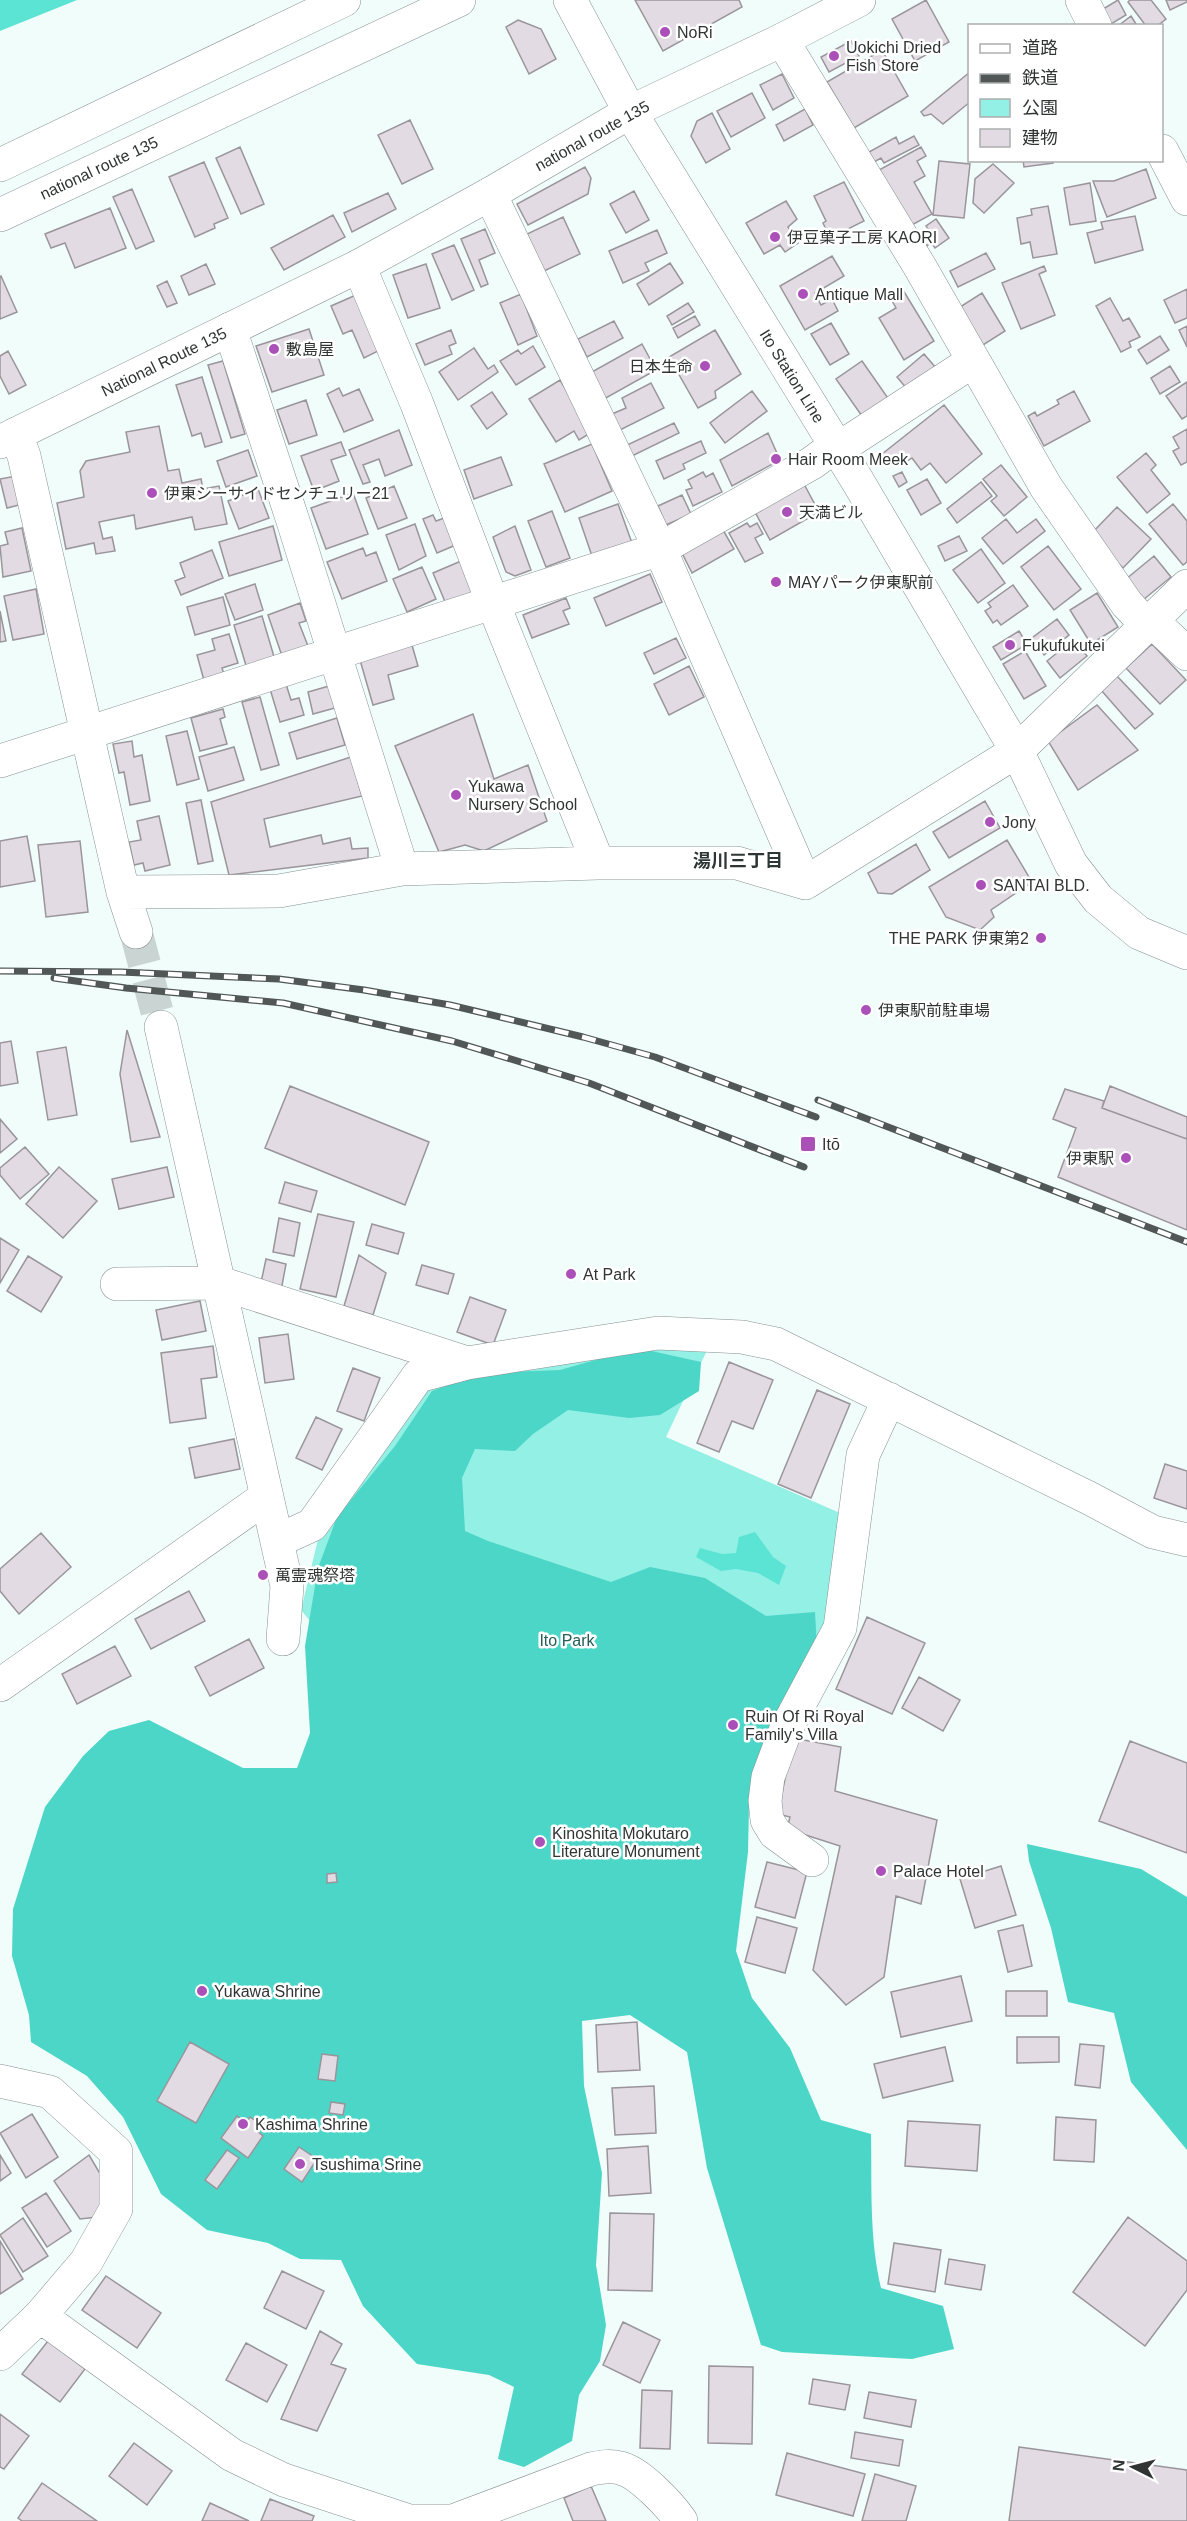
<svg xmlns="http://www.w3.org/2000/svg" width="1187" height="2521" font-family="Helvetica,'Noto Sans JP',sans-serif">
<rect width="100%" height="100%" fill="#f1fdfb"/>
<path fill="#93f0e4" d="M667,1343L710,1344L666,1437L840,1513L832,1629L754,1766L329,1644L301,1610L320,1531L423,1388Z"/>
<path fill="#4bd6c7" d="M638,1348L701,1362L699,1391L660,1415L629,1418L568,1410L533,1434L515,1451L475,1449L462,1478L465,1531L488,1541L611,1582L650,1567L705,1578L766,1616L815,1612L817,1649L749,1807L748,1852L736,1951L752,1998L790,2048L821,2120L871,2134C872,2184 869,2238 881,2288L943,2306L954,2349L912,2359L782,2352L761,2345L707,2168L687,2052L630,2015L582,2021L584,2086L602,2173L596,2265L606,2325L600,2361L579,2395L572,2441L524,2467L498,2459L514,2387L489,2375L417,2364L363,2306L341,2260L300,2259L268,2243L207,2230L161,2194L123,2117L87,2076L31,2042L29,2015L12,1956L13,1909L45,1807L83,1756L109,1731L149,1720L243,1768H297L310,1733L305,1646L318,1568L337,1517L395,1446L432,1391L470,1377L505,1372L560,1370Z
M1027,1844L1141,1869L1187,1897V2150L1131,2082L1114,2013L1068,2002L1051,1928L1029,1861Z"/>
<path fill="#5be4d4" d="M0,0H77L0,31Z
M755,1532L773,1557L786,1566L779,1585L758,1573L736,1569L721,1571L696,1557L700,1548L722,1554L736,1553L739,1537Z"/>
<path fill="#e2dbe3" stroke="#9a949b" stroke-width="1.5" d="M635,0H739L742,7L663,51Z
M926,0L949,42L915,61L892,19Z
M1118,0L1126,15L1111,24L1103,9Z
M1130,0H1151L1166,19L1157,26H1146L1128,2Z
M1166,0H1187V2L1170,10Z
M1131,16L1136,24L1118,26Z
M518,20L541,29L556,59L529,74L506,27Z
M851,41L859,56L829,72L821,57Z
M882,50L908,96L854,128L827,82Z
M970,72V102L943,124L931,114L924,116L921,112Z
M782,74L794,98L773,110L760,85Z
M752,93L765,118L731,137L717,111Z
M805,109L813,125L784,141L776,125Z
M712,113L730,149L706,163L691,136L697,121Z
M410,120L433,169L402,184L378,135Z
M914,136L919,145L884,163L881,158L874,162L869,152L896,137L899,144Z
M240,147L264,204L241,214L216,158Z
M921,147L926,156L917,161L925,176L914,182L932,214L910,226L879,170Z
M1023,160H1053V163L1024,167Z
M939,161L970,164L964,218L933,215Z
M204,162L228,218L214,224L215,228L195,237L169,177Z
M993,164L1014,183L984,213L973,203L975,179Z
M585,167L591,178L588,194L528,225L517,204Z
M1146,169L1156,198L1107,217L1093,181H1114Z
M844,182L864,221L830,238L823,223L826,221L814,196Z
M1090,183L1096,221L1070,225L1064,188Z
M132,189L154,241L136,249L113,197Z
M634,191L649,220L626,233L610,204Z
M388,193L396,209L352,232L344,213Z
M786,201L797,219L788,227L798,243L785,252L780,245L764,254L746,223Z
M1048,206L1057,254L1033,258L1030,242L1021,244L1017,218L1032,215L1031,209Z
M110,208L126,248L75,268L65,243L51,248L45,234Z
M333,215L345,237L284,270L271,248Z
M1135,216L1143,250L1095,263L1087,233L1103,229L1101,222Z
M563,217L580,254L544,271L527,234Z
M936,219L949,238L935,248L931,242L927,246L921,236L929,230L926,226Z
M485,229L495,253L479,260L488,284L481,287L461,239Z
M657,230L667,253L645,263L649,271L623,283L609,251Z
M454,245L474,290L452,300L432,254Z
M986,253L995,269L958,287L950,271Z
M832,256L844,276L815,293L821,305L832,299L838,311L805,330L780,286Z
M670,263L683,283L649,305L637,284Z
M206,264L215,284L189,295L181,276Z
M426,264L440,308L408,318L393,275Z
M1044,266L1046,271L1039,274L1055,315L1021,329L1002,283Z
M1,276L17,312L0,319V277Z
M167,281L177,303L167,307L157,286Z
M1187,289V318L1175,323L1164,300Z
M903,290L934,341L904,360L879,318L896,308L890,297Z
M982,293L1005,331L983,345L960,307Z
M521,294L537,336L518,345L500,303Z
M356,295L380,350L364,358L352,330L343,334L331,306Z
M1110,298L1123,321L1129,318L1140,337L1129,342L1131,347L1121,352L1096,306Z
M688,303L694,312L672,325L667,316Z
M695,316L700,325L678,338L673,328Z
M614,321L623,338L587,357L578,339Z
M831,323L849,354L830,365L811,334Z
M1187,326V347L1179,330Z
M309,329L324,375L272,392L256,346Z
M451,330L456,343L449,346L452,354L425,365L416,344Z
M715,330L741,374L715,391L716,398L698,408L669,357Z
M1160,336L1169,350L1147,364L1138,350Z
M642,344L656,370L604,399L590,373Z
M533,346L545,367L516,385L500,361L518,350L521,354Z
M474,348L488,369L494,365L498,372L458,400L439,372Z
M8,351L26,385L9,394L0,376V356Z
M924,354L936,368L908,390L897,377Z
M223,361L245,434L231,438L208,365Z
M862,361L890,401L864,419L836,379Z
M1170,366L1180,382L1160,394L1151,378Z
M202,377L222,442L205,447L201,433L192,436L176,385Z
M560,380L592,432L579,440L574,431L556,442L529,399Z
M1187,382V416L1182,419L1166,396Z
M651,383L664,408L620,430L612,414L626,408L622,398Z
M339,388L343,396L359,389L373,420L344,432L327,394Z
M752,391L767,411L725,443L710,423Z
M1074,391L1090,421L1044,446L1028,416L1035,412L1037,416L1059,404L1057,400Z
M492,392L507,414L487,429L471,406Z
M306,400L317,435L289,444L277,410Z
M944,405L982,454L946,483L930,463L921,470L912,458L906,462L899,454L890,462L882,454Z
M674,423L679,433L632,456L627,445Z
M159,426L168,471L179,469L182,483L201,479L203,489L219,486L227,524L195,530L192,517L136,529L134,515L99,522L103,539L112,537L115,551L96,554L94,543L66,549L57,503L84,497L80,471L86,461L130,452L126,432Z
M1187,429V462L1181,465L1173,451L1179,448L1173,437Z
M399,430L412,465L385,476L379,459L363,465L370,482L363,484L349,450Z
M768,433L780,460L732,486L720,460Z
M701,441L706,453L683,464L685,469L664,479L656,461Z
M341,442L346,455L331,460L339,481L314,491L301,456Z
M592,444L612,491L565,512L544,464Z
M248,450L257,476L226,487L217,461Z
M1146,453L1156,465L1151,470L1170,494L1147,513L1117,477Z
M501,457L512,485L474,499L464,470Z
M1001,465L1027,497L1004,516L991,501L997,496L983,479Z
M703,472L706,477L713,473L722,492L693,506L686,490L692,488L688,480Z
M902,472L907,482L899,487L893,476Z
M16,476L23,504L7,508L0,479Z
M927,479L941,503L921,515L907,490Z
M981,482L992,496L957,523L947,509Z
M804,484L819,512L770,540L755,512Z
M394,486L407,518L378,529L366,498Z
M258,489L269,518L239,529L228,501Z
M353,493L368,534L326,549L311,508Z
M682,495L691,514L666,525L658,506Z
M618,504L632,543L592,556L579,518Z
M1173,504L1187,521V562L1183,565L1149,524Z
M1117,507L1151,539L1123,568L1090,535Z
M552,511L570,558L546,567L528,521Z
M433,515L436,521L447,517L458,544L437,553L423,519Z
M1006,519L1017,533L1036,519L1045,531L1003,564L982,538Z
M747,523L750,527L757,523L763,534L755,538L763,553L745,562L729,533Z
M415,524L426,556L399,570L386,535Z
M273,526L282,560L229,576L219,542Z
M515,526L531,570L515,576L506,572L493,537Z
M22,528L31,571L3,577L0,546L8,544L5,532Z
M723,530L734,549L692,573L682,553Z
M959,536L967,551L945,561L938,546Z
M1048,546L1081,589L1054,610L1021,567Z
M363,548L366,556L376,552L387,581L342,599L327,562Z
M981,549L1005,583L978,603L953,570Z
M212,550L223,578L181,595L175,581L185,577L180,563Z
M1154,556L1171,577L1143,600L1126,579Z
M461,561L474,593L446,604L433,573Z
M422,567L436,599L407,612L393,579Z
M650,574L662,602L606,626L594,598Z
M255,584L263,610L235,620L225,594Z
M1013,585L1028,606L1001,625L997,620L993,623L985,611L991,607L988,603Z
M36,589L44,634L13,640L4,596Z
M1097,593L1118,627L1091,644L1070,610Z
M223,597L230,625L195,635L187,607Z
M566,598L570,608L563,611L569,624L532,638L523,615Z
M300,603L306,621L299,623L308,646L282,656L268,615Z
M0,611L6,641L0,642Z
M262,616L275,660L247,669L234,625Z
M1057,619L1069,635L1044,655L1032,638Z
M1019,631L1027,644L1001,660L993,647Z
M229,634L238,663L222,668L225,678L205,684L197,655L215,650L212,639Z
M676,638L686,658L654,674L644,653Z
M1074,639L1087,656L1060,678L1047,661Z
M1152,644L1186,680L1160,704L1126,668Z
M412,645L418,666L388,675L394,699L373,705L360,660Z
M1025,651L1046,686L1024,699L1003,664Z
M689,666L704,697L669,715L654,684Z
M1116,675L1153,714L1135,729L1101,690Z
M286,684L291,700L299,698L304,715L280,722L270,689Z
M329,686L335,708L313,714L308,692Z
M260,697L279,765L261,770L242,702Z
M1097,705L1138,750L1078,790L1048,741Z
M223,709L225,717L220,719L227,744L200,751L191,718Z
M473,714L494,779L528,765L547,821L484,851L465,845L439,852L395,746Z
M337,718L345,745L297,759L289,733Z
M187,731L199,779L177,785L166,736Z
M132,741L134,757L142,755L150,801L130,805L124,772L119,773L113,744Z
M234,747L244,780L208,791L199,757Z
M351,757L362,796L264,819L270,847L321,835L323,844L350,838L352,849L368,848V858L229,875L211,802Z
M201,800L213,861L198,864L186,803Z
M985,801L1000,828L949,858L933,832Z
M159,816L170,865L145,871L143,863L134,865L129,842L141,840L137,821Z
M27,836L35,881L0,887V841Z
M1007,840L1032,882L991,910L994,917L980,930L946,917L929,887Z
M80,841L88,912L46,917L38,845Z
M916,844L930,870L892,894L878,893L868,873Z
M127,1030L160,1137L131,1142L120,1074Z
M11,1041L18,1083L0,1086V1043Z
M66,1047L77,1115L48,1120L37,1052Z
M290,1086L429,1142L405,1205L265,1148Z
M1110,1086L1187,1117V1139L1102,1108Z
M1065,1089L1104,1101L1102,1108L1187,1139V1230L1058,1177L1076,1128L1053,1119Z
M0,1119L17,1139L0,1153Z
M25,1147L49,1174L20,1199L0,1175V1168Z
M59,1167L97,1201L63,1238L26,1204Z
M167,1167L174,1197L119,1209L112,1179Z
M285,1182L317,1191L311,1212L279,1203Z
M318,1214L354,1222L336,1297L300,1289Z
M279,1218L300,1223L294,1256L273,1252Z
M372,1224L404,1233L398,1254L366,1245Z
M0,1238L19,1250L0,1283Z
M359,1255L386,1273L373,1315L344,1306Z
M28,1256L62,1277L41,1312L7,1291Z
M266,1259L286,1264L280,1296L259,1292Z
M422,1265L454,1274L448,1294L416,1285Z
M470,1297L506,1310L493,1345L457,1332Z
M200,1301L206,1331L162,1340L156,1310Z
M288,1334L294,1379L265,1383L259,1338Z
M213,1346L217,1377L201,1379L206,1418L170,1423L161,1353Z
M729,1362L773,1380L753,1429L732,1421L719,1452L697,1443Z
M353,1368L380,1378L364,1421L337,1411Z
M817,1390L850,1404L811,1498L778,1484Z
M316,1417L342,1429L322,1470L296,1458Z
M234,1439L240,1469L195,1478L189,1448Z
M1165,1464L1187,1471V1509L1154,1498Z
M41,1533L71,1567L19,1614L0,1591V1569Z
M189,1591L205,1621L151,1649L135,1619Z
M867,1617L925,1643L892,1714L836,1689Z
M249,1639L264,1668L210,1696L195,1667Z
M115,1646L131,1676L77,1704L62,1674Z
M919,1677L960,1700L943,1731L902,1708Z
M793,1738L841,1747L835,1791L937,1820L921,1904L896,1896L884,1977L846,2005L813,1970L840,1846L787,1829L790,1817L778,1814Z
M1130,1741L1187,1763V1853L1099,1821Z
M767,1862L807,1872L795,1918L755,1907Z
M1001,1866L1016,1915L975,1928L960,1879Z
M336,1873L337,1882L327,1883V1874Z
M757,1917L797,1928L785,1973L745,1962Z
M1023,1925L1032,1966L1008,1972L998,1931Z
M961,1976L972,2021L901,2037L891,1992Z
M1006,1991H1047V2016H1006Z
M637,2022L640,2070L598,2072L596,2025Z
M1017,2037H1059V2062L1017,2063Z
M190,2042L229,2064L196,2123L157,2101Z
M1080,2044L1104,2046L1100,2088L1075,2085Z
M945,2047L953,2081L883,2098L874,2064Z
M322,2054L338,2056L335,2081L318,2079Z
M654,2086L656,2133L615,2135L612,2088Z
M331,2102L345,2104L343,2115L329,2113Z
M32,2114L58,2157L26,2178L0,2133Z
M237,2116L246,2123L250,2117L260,2124L256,2130L263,2136L248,2158L221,2138Z
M1056,2117L1096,2120L1094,2162L1054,2160Z
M908,2121L980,2125L977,2171L905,2166Z
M648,2146L651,2193L609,2196L607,2149Z
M299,2147L317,2159L302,2182L284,2169Z
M227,2150L239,2158L217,2189L205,2180Z
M0,2155L11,2173L0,2181Z
M89,2155L102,2177L106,2216L80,2219L54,2181Z
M46,2193L71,2231L47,2247L22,2208Z
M610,2213L654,2214L652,2291L608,2290Z
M1128,2217L1187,2261V2290L1145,2346L1073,2292Z
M23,2218L48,2256L23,2272L0,2235Z
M0,2241L23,2279L0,2294Z
M894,2243L941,2250L935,2292L888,2284Z
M949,2259L985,2265L981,2290L945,2284Z
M282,2271L324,2291L306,2329L264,2308Z
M106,2276L161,2313L137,2348L82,2310Z
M623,2322L660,2340L640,2383L603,2365Z
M320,2331L342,2344L331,2364L346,2369L317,2431L281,2419Z
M48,2341L85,2369L60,2402L22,2374Z
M246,2343L287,2365L267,2402L226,2380Z
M709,2366L753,2367L752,2444L708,2443Z
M813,2379L850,2385L845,2410L809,2404Z
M642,2390L672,2391L670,2449L640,2448Z
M869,2392L916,2400L911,2427L864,2418Z
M0,2414L29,2436L4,2469L0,2467Z
M855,2432L903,2440L899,2466L851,2458Z
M134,2443L172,2471L147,2505L109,2476Z
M1019,2447L1187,2470V2521H1009Z
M787,2453L865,2474L853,2516L776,2495Z
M875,2474L916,2486L906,2521H862Z
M42,2483L97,2521H22L18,2518Z
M591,2486L606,2521H573L564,2498Z
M270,2499L314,2516L312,2521H261Z
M210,2503L249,2521H202Z"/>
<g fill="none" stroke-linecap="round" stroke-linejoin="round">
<path stroke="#cad5d3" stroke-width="33" stroke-dasharray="33 16" stroke-linecap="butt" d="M136,932L161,1027"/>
<g stroke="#879190" stroke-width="34">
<path id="minor" d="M1082,0L1095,26
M782,40L920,267L1046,487L1127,604L1146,624
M1162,151L1187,199
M490,194L660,549L805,883
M359,266L417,404L492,601L598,863
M230,329L293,521L402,869
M16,434L24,456L123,892L136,932
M1150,619L1187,654
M0,761L660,549L812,463L835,446L850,441L973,361
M123,892L279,891L402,869L598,863H737L805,883L1017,751L1187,586
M161,1027L287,1586L283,1639
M117,1284L220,1283L467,1363
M277,1541L312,1525L418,1376L467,1363L658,1333L742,1337L776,1344L1089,1498L1153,1532L1187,1540
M0,1685L266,1497
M812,1860L775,1833L767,1820L765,1801L768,1777L786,1729L840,1628L863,1455L889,1399
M0,2081L50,2092L116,2152V2209L86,2262L40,2316L0,2354
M40,2316L232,2455L284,2480L409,2521H452
M453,2521L591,2469C601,2467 610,2465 620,2468C639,2472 670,2505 681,2521"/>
</g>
<g stroke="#879190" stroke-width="34">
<path id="tertiary" d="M1017,751L1071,864L1098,899L1139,933L1187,953"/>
</g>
<g stroke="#879190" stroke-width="34">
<path id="primary" d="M570,0L630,112L857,480L1017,751"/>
</g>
<g stroke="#879190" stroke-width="34">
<path id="trunk" d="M0,165L344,0
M0,215L459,0
M0,442L359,266L490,194L630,112L782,40L859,0"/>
</g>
<use href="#minor" stroke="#fff" stroke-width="33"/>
<use href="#tertiary" stroke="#fff" stroke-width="33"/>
<use href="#primary" stroke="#fff" stroke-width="33"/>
<use href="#trunk" stroke="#fff" stroke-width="33"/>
<g stroke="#515756" stroke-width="7">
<path id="rail" d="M0,971L121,972L279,979L364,990L450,1005L583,1037L655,1057L816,1117
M54,978L126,988L283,1003L452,1041L589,1083L804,1167
M818,1100L1187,1242"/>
</g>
<use href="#rail" stroke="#fff" stroke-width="4.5" stroke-dasharray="14" stroke-linecap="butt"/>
</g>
<g fill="#ab4fb9" stroke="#fff" stroke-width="2">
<circle cx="665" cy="32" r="6"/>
<circle cx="834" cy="56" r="6"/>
<circle cx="775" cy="237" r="6"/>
<circle cx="803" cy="294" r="6"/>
<circle cx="274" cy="349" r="6"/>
<circle cx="705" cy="366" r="6"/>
<circle cx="776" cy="459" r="6"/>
<circle cx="152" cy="493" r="6"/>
<circle cx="787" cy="512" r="6"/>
<circle cx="776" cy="582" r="6"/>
<circle cx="1010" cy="645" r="6"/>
<circle cx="456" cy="795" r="6"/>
<circle cx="990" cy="822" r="6"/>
<circle cx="981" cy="885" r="6"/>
<circle cx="1041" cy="938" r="6"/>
<circle cx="866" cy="1010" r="6"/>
<rect x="800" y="1136" width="16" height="16" rx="3"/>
<circle cx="1126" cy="1158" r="6"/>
<circle cx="571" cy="1274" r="6"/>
<circle cx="263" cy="1575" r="6"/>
<circle cx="733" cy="1725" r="6"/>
<circle cx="540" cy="1842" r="6"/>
<circle cx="881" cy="1871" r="6"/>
<circle cx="202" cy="1991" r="6"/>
<circle cx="243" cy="2124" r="6"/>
<circle cx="300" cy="2164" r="6"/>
</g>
<g text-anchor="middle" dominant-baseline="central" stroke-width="5" stroke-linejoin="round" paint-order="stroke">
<g font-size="16" fill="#303534" stroke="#fff" text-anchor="start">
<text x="677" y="32">NoRi</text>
<text x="846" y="47">Uokichi Dried<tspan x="846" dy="18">Fish Store</tspan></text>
<text x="787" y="237">伊豆菓子工房 KAORI</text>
<text x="815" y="294">Antique Mall</text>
<text x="286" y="349">敷島屋</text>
<text x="693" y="366" text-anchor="end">日本生命</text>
<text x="788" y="459">Hair Room Meek</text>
<text x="164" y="493">伊東シーサイドセンチュリー21</text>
<text x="799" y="512">天満ビル</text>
<text x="788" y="582">MAYパーク伊東駅前</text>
<text x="1022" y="645">Fukufukutei</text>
<text x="468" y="786">Yukawa<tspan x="468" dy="18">Nursery School</tspan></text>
<text x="1002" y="822">Jony</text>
<text x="993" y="885">SANTAI BLD.</text>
<text x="1029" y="938" text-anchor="end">THE PARK 伊東第2</text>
<text x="878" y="1010">伊東駅前駐車場</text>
<text x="822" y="1144">Itō</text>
<text x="1114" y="1158" text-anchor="end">伊東駅</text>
<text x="583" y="1274">At Park</text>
<text x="275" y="1575">萬霊魂祭塔</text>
<text x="745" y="1716">Ruin Of Ri Royal<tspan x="745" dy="18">Family's Villa</tspan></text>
<text x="552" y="1833">Kinoshita Mokutaro<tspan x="552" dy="18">Literature Monument</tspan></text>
<text x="893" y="1871">Palace Hotel</text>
<text x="214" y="1991">Yukawa Shrine</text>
<text x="255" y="2124">Kashima Shrine</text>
<text x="312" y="2164">Tsushima Srine</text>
</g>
<g font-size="16" fill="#303534" stroke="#fff">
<text transform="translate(592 136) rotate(-29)">national route 135</text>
<text transform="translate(99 168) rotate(-25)">national route 135</text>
<text transform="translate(164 362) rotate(-26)">National Route 135</text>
<text transform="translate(792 376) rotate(58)">Ito Station Line</text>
</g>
<g font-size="16" fill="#265e58" stroke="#fff">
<text x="567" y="1640">Ito Park</text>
</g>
<g font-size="18" font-weight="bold" fill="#2d3634" stroke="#fff">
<text x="738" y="861">湯川三丁目</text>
</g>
</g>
<rect x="968" y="24" width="195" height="138" fill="#ffffff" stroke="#acaeae" stroke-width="1.5"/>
<rect x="980" y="44" width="30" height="9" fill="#ffffff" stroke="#acaeae" stroke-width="1.5"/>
<text x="1022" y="54" font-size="18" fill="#303534">道路</text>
<rect x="980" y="74" width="30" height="9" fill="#515756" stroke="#acaeae" stroke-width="1.5"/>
<text x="1022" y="84" font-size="18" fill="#303534">鉄道</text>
<rect x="980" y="99" width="30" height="18" fill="#93f0e4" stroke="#acaeae" stroke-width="1.5"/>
<text x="1022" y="114" font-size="18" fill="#303534">公園</text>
<rect x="980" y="129" width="30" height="18" fill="#e2dbe3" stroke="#acaeae" stroke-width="1.5"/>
<text x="1022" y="144" font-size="18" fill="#303534">建物</text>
<g transform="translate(1133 2467) rotate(276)" stroke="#ffffff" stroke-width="4.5" paint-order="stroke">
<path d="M0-4.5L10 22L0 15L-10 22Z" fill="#303534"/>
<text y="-9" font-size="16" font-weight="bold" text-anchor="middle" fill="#303534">N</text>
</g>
</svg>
